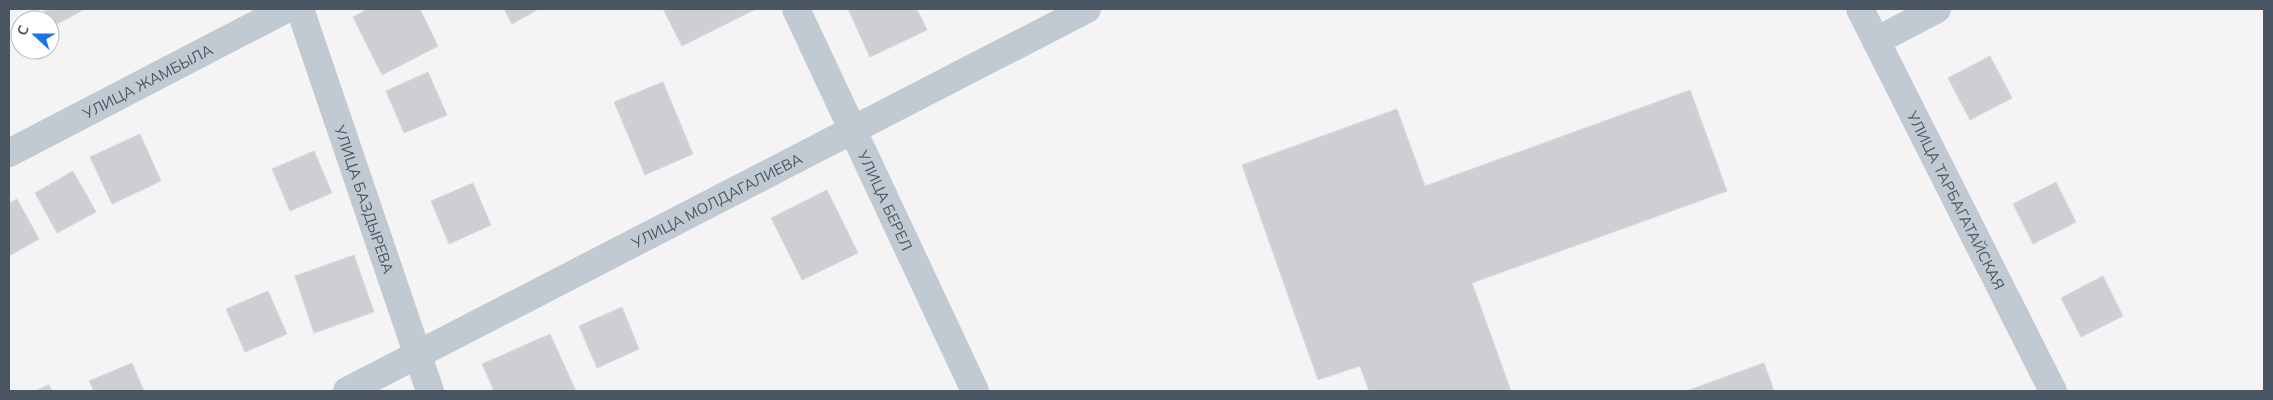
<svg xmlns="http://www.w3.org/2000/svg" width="2273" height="400" font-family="Mulish,sans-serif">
<rect width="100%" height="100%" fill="#f5f3f3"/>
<path fill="#cdcfd5" stroke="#d7d9de" d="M43,9H85L53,26Z
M368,9H420L438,46L382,75L353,17Z
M504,9H539L512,24Z
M663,9H756L682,46Z
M848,9H917L927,30L870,57Z
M1990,56L2012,98L1970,120L1948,78Z
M428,72L447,115L404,133L386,91Z
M663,82L693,154L645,175L614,102Z
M1690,90L1727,191L1472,283L1511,391H1369L1360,366L1318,380L1242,165L1397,109L1425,186Z
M140,134L161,181L112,204L90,157Z
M314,151L332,193L290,211L272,169Z
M73,171L96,212L57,233L35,193Z
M2056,182L2076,222L2033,244L2013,204Z
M473,183L491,225L449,244L431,201Z
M827,190L858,253L802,280L771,218Z
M17,199L39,239L9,256V203Z
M354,255L374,312L314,333L295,276Z
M2103,276L2123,316L2081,337L2061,298Z
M268,291L287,334L245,352L226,309Z
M622,307L639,349L597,368L579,326Z
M550,334L576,391H494L482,364Z
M132,363L144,391H94L89,381Z
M1764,363L1774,391H1686Z
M49,385L52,391H34Z"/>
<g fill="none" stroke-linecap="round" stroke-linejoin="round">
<g stroke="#c1cad2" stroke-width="28">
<path id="s1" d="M300,9L430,391"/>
<path id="s2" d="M796,9L975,391"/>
<path id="s3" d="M1860,9L2053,391"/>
<path d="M1876,41L1937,9"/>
<path id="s4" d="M9,153L286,9"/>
<path id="s5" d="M347,391L1087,9"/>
</g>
</g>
<g text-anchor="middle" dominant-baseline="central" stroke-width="4" stroke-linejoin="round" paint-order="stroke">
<g font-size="15" fill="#4a5661" stroke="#fff">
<text stroke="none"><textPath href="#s4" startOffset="156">УЛИЦА ЖАМБЫЛА</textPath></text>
<text stroke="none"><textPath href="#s1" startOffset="201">УЛИЦА БАЗДЫРЕВА</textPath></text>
<text stroke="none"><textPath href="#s5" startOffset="416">УЛИЦА МОЛДАГАЛИЕВА</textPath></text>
<text stroke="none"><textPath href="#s2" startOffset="211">УЛИЦА БЕРЕЛ</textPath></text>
<text stroke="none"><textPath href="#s3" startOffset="214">УЛИЦА ТАРБАГАТАЙСКАЯ</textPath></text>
</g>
</g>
<rect width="2273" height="400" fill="none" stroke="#4a5661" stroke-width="20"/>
<g transform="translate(35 35) rotate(291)"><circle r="24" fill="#ffffff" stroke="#b7bbc0"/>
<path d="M0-4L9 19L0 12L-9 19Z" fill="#1a73e8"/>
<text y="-8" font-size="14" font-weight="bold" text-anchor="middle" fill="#4a5661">С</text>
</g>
</svg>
